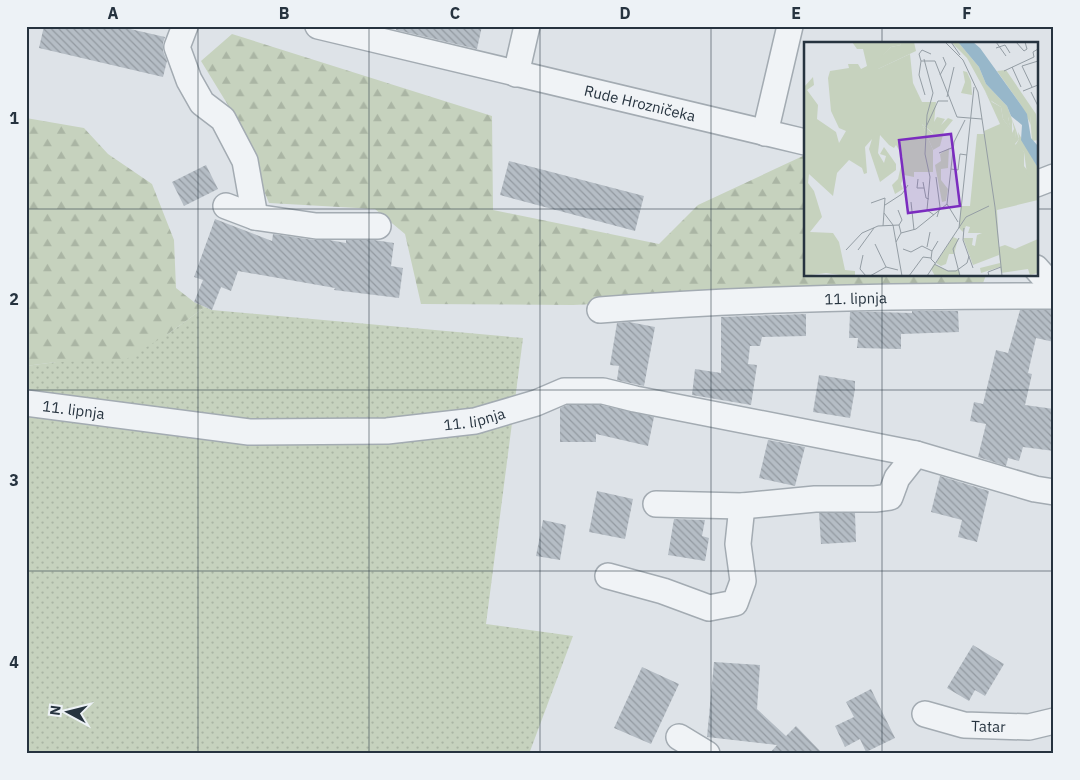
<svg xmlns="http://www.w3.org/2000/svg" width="1080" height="780" font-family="'IBM Plex Sans',sans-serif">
<defs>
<pattern id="green-dots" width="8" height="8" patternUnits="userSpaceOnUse" patternTransform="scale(1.25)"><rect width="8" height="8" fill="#c6d2be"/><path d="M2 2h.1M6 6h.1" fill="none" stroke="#aab5a4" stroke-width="1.8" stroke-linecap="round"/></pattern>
<pattern id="forest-firs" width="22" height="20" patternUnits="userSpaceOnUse" patternTransform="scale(1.25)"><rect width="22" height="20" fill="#c6d2be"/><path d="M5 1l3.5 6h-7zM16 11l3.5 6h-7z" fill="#aab5a4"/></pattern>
<pattern id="building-back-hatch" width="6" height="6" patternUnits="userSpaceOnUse" patternTransform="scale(1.25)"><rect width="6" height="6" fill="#b5bdc5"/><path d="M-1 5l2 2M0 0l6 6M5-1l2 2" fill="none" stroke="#939aa1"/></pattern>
</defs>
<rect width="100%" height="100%" fill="#dee3e8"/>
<path fill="url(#green-dots)" d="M205,307L212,310L523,338L486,624L573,636L529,754H26V366L56,362L168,334Z"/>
<path fill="url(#forest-firs)" d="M232,34L492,116L493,210L659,244L698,205L805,155V275H986L982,286L573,305L421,304L405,234L375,209L269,203L231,110L201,61Z
M26,118L84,128L108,154L152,184L174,240L176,288L194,302L205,307L168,334L125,360L56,362L26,366Z"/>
<path fill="url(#building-back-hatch)" d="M44,26H117L165,37L163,43V51L167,61L163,77L39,48Z
M396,26H482L477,49L396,30Z
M509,161L644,196L635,231L500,195Z
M206,165L218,189L184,206L172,182Z
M215,219L272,241L273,234L314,240H329L346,243V240H374L394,243L391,266L403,268L399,298L334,290L335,288L238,271L231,291L221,287L212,310L194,302L203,280L194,277Z
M1020,310H1054V342L1036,338L1028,373L1032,374L1025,405L1054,409V451L1023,447L1019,461L1008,458L1006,466L978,457L986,424L970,421L974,402L983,404L996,350L1008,353Z
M912,311H958L959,332L901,334V349L857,348L858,338H849L850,312H877L912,313Z
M806,314V336L762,337L760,346H750L748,364L757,365L751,405L692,395L695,369L721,373V317Z
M629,322L655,327L644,386L617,380L619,366L610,365L617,323Z
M819,375L855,381V389L850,418L813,412Z
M567,405H601L654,417L648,446L596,434V442H560V408Z
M768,440L805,447L795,486L759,478Z
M940,476L989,491L977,542L958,537L962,520L931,512Z
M597,491L633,499L625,539L589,532Z
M819,513H855L856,542L821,544Z
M674,519L705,520L702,536L709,538L705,561L668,555Z
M543,520L566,525L560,560L536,556Z
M973,645L1004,664L985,696L975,690L969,701L947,688Z
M714,662L760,665L757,709L786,736L796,726L823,754H769L777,745L707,737Z
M642,667L679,684L651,744L614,728Z
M871,689L895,738L866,752L860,739L845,747L835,726L854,717L846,702Z"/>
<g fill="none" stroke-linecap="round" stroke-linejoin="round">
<g stroke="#a3abb2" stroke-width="28">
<g id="minor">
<path d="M185,26L177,47L189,80L202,103L223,119L245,161L255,217"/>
<path id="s1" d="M318,26L805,142"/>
<path d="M516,74L527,26"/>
<path d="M765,133L790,26"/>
<path d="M1036,184L1054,177"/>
<path d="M226,206L255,217L316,226H378"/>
<path d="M1036,268L1044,277L1054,292"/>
<path id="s2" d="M600,310C750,298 902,296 1054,296"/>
<path id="s3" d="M26,403L249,432L387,431L475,421L536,403L564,391H603L635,399L916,454L1035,489L1054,492"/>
<path d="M656,504L742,506L815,499H875L890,497L897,478L916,454"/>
<path d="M608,576L663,591L709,608L735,603L743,581L738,544L742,506"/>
<path id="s4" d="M925,714L964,725L1029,727L1054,721"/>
<path d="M679,737L707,754"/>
</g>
</g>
<use href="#minor" stroke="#f0f3f6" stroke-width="25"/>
</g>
<path fill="none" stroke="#26333f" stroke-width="1" stroke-opacity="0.55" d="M198,26V754M369,26V754M540,26V754M711,26V754M882,26V44M26,209H805M1036,209H1054M882,275V754M26,390H1054M26,571H1054"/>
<g text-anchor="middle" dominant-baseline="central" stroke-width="5" stroke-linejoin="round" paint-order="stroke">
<g font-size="15" fill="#26333f" stroke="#edf2f6">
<text stroke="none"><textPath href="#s1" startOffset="331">Rude Hrozničeka</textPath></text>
<text stroke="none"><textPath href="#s2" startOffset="256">11. lipnja</textPath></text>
<text stroke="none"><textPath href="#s3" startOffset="48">11. lipnja</textPath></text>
<text stroke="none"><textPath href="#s3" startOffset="451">11. lipnja</textPath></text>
<text stroke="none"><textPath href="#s4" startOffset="65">Tatar</textPath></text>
</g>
</g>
<g transform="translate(804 42)">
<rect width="234" height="234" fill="#dee3e8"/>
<path d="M48,0H95L97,3L87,5L79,13L74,27L106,12L109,41L118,60H132L129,91L118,82L129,108V130H110V135L100,133L97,142L99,147L91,152L88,143L94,137L99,115L92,103L90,106L85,103L76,93L74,111L80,121L82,114L76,112L80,105L92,122V128L76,140L65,107L68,97L61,105L63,131L60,132L58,126L45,118L33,131L29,154L5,132L4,141L10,149L18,175L6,190L29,191L35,200L41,228L51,229V233L43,234L22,231L0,234V45L9,35L10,43L3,48L14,63L13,77L32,90L35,101L42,89L35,86L27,69L24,36L26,29L45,26L44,22H54L57,27L63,24L59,7H53ZM181,49L188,60L197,65L199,77L206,86L204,74L208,78V92L211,96L212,88L215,97L211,102L220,110V124L234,142V158L193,168L195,205L201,203L211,207L234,197V231L226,233L224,227L197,231L196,225L177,231L176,226L196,221L195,213L169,223L159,196H169L168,203L171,204L173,193L178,191H164L166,185L162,184L159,190L155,186L157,164H166L173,92H180V89L196,82ZM232,72L234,98L228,99L226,73ZM130,222L144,229L155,228L156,234H131L127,227Z" fill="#c6d2be"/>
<path d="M95,0H110L112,9L74,27V17L87,5L97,3ZM147,0H154L175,25L182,42L203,64L212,88L211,98L207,93L210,87L208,78L204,75L207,88L199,77L197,65L186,58L163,16ZM202,28L232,72L229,77L226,74L227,83L217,63L193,29ZM159,29L163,30L167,39L168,53L157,51L161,40ZM133,75L141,77L137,83L144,76L149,78L140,89L136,104L129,108L118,82L129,92L128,83ZM214,90L234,126V142L223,132L220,110L211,104L215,97ZM145,106L144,126L137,127V138L144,147L142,159L138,160L131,123L137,119L136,112ZM149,195L154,197L150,212H145L142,222L137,224L132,221Z" fill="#c6d2be"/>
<path d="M154,0H169L176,6L217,63L223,72L227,96L234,104V126L217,98L218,83L207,74L203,64L182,42L175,25Z" fill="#97b7ca"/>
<path fill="none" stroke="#949da4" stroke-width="1" d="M141,0L159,18L174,50L191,165L198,234M147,0L156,13M192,0L202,14M212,0L220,9L223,7L221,0M192,6L201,3L206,11M120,17L129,51L123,73L121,112L126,135L123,168L130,173M117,19H131L153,75L178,77M208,25L217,45M200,29L230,15L229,10L234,7M136,33L142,22L139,15M228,45L218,24L234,19M219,49L234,43M227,50L234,64M121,53L115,33L117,19L115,12L118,8L127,12M143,55L150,25M122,85L134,59H144M135,111L150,105M147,127L154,128L156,112L163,113M132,135L136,165L133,175M114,137L113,146H120M119,140L122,156L125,157M107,160L110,188M67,161L81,156L79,184M81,163L98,152L104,143M94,168L98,178L95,183M80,171L89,183L98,234M154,180L143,162L150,100L161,78M155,186L170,45M160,186L159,198L169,226M97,191L112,187L143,162M155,196L149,207L156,234M71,202L82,225M123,205L126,190M99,207L107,210L118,204L128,209M42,208L58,191L74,184L95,183L97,191L92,200M54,208L70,186M59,213L56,227L62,234M131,221L127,217L128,209L134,199M130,222L144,229H152L163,221L165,214M66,234L82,225L94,228M105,234L119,215L127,216M123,234L162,175L185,164M185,234L184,230L197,225"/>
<path fill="#7b2cbf" fill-opacity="0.15" stroke="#7b2cbf" stroke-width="2.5" d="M147,92L156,164L104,171L95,98Z"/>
<rect width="234" height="234" fill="none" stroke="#26333f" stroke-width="2.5"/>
</g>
<rect width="1080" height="780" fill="none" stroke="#edf2f6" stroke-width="55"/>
<g transform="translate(68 712) rotate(277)" stroke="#edf2f6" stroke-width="4" paint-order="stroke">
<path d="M0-4L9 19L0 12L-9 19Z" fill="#26333f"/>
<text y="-8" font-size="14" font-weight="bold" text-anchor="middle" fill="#26333f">N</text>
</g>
<rect x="28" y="28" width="1024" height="724" fill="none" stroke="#26333f" stroke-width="2"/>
<g font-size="16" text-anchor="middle" font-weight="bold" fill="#26333f">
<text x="113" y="19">A</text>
<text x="284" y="19">B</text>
<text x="455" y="19">C</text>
<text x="625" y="19">D</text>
<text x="796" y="19">E</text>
<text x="967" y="19">F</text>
<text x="14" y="124">1</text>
<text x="14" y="305">2</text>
<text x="14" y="486">3</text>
<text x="14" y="668">4</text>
</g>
</svg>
